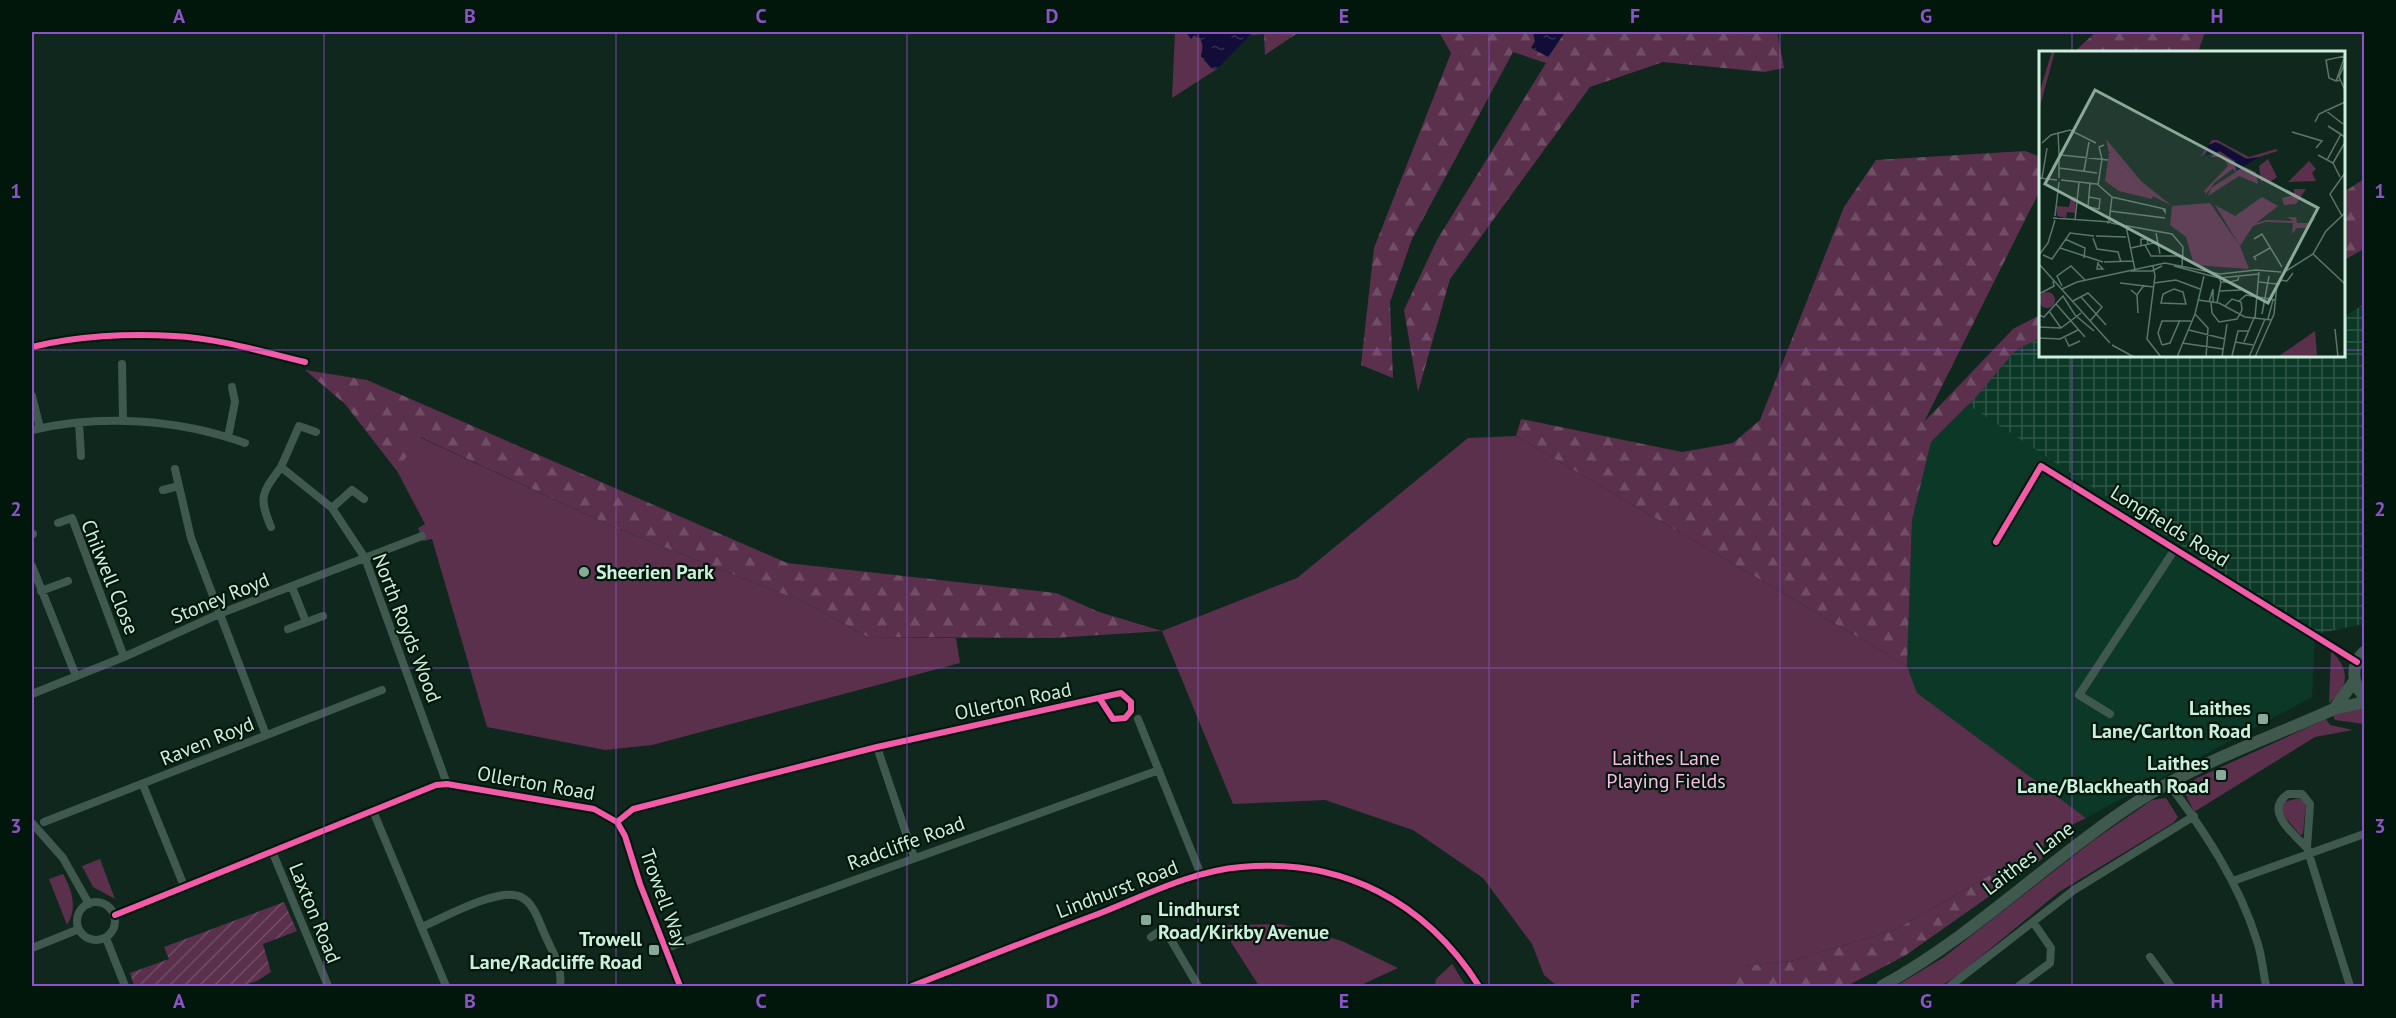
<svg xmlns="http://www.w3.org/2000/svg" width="2396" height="1018" font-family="'PT Sans',sans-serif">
<defs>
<pattern id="industrial-grid" width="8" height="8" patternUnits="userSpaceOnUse" patternTransform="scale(1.5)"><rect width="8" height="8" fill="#0c3927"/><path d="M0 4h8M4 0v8" fill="none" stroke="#2e5646"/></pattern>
<pattern id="forest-firs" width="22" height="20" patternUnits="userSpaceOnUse" patternTransform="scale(1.5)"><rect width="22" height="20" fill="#5a304d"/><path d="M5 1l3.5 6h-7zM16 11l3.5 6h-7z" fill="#704e66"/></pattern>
<pattern id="garden-furrows" width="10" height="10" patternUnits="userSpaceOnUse" patternTransform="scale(1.5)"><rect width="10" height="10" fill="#5a304d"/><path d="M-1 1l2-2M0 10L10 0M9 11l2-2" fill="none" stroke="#704e66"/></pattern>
<pattern id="water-ripples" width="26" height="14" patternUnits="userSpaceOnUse" patternTransform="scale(1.5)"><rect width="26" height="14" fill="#110c38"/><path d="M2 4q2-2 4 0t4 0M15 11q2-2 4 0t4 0" fill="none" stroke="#323054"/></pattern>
</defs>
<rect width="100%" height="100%" fill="#10271e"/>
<path fill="#0c3927" d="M1968,405L2315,634L2312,697L2086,818L1917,693L1907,666L1912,520L1931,442Z"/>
<path fill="url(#industrial-grid)" d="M2364,304V624L2315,634L1968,405L2016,350L2040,338V356H2344V317Z"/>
<path fill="#5a304d" d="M1175,32H1186L1201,39L1204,48L1202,53L1211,68L1217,69L1172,98Z
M1516,436L1907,666L1917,693L2086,818L2045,838L2002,868L1895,930L1791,961L1745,966L1735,986H1557L1544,975L1532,944L1483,878L1413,830L1325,800L1233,804L1162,631L1297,578L1468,438Z
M419,437L614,527L806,603L868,637L956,638L960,663L652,745L605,750L487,727L432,539L423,541L418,528L425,524L397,471Z
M2331,651C2350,669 2350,688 2329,703Z
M2364,707V724L2335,720L2333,715Z
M2326,719L2330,725L2353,730L2315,737L2194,812L2185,793L2188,786L2195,779Z
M2166,798L2178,817L2173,823L2059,892L1961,973L1941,986H1896L1944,957L2094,840L2152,800Z
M2299,798L2306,803L2303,834L2300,835L2281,812L2284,802Z
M100,859L115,899L93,887L82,866Z
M63,874C72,890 78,908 67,925L49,879Z
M1281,924L1342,941L1398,968L1359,986H1259L1220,925Z
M1452,964L1466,986H1435L1436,979Z"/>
<path fill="url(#forest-firs)" d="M1253,32H1299L1265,55L1264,34L1250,35Z
M1439,32H1533L1535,41L1548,57L1565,32H1777L1784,68L1764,72L1663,62L1590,87L1450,279L1418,392L1404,310L1437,240L1546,63L1513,52L1412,239L1390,302L1393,378L1361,365L1374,248L1451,53Z
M2096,32H2205L2198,52H2074Z
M2025,151L2040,157V190L1924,422L2013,329L2040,315V338L2016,350L1976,397L1931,442L1912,520L1907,666L1516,436L1521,419L1682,452L1733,443L1760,420L1844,207L1876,160Z
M2364,179V249L2344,260V192Z
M305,370L367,380L787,563L1056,593L1099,612L1162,631L1054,638L868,637L806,603L614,527L420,437L397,471L345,404Z
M2045,838L2042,859L1906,955L1847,986H1735L1744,966L1791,961L1895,930L2002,868Z"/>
<path fill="url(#garden-furrows)" d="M284,902L297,931L263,944L271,972L257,981L242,986H134L130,973L169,959L164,947Z"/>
<path fill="url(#water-ripples)" d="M1186,32H1253L1217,69L1211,68L1201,56C1203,47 1204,41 1196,35L1191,39Z
M1533,32H1565L1548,57L1531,48L1535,41Z"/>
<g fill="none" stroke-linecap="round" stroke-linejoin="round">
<path stroke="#3f594e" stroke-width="8" d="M122,364L123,421
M32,396L40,428
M79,423L81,456
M32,430C101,414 178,419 245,443
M316,432L299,426L281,467L332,508L365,558L447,784
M228,437L235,402L232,387
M175,469L191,538L266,735
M163,490L179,486
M332,508L352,490L364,499
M58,523L72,518L124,657
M271,527C258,496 262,493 281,467
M32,534H33
M1996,542L2041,466L2357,662
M32,566L76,676
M292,587L306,622
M41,591L68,581
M288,629L323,616
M32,694L124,657L219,614L422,536
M2110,714L2079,695L2175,549
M1138,719L1201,875
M877,747L914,857
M2169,784C2205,832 2239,883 2257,941C2262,955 2263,972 2266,986
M143,785L184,886
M373,811L446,986
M44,822L382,690
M617,822L633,809L877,747L1121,693L1131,702V711L1125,718L1113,719L1100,699
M32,823L63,858L89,904
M2307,848C2294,834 2263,811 2288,794H2302L2310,804L2307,848L2350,986
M272,851L328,986
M2233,881L2364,834
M77 921a19 19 0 1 1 38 0a19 19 0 1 1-38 0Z
M115,915L436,785L447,784L594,809L617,822L625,836L640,884L680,986
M422,927C443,918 500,886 521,897C534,903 539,922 545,935C552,951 563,968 560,986
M1151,937L1164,928L1198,986
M106,938L125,986
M32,948L79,929
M664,949L1159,770
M2150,957L2171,986
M912,986C974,962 1036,937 1098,914C1144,896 1192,871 1241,867C1342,858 1425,901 1479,986
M1950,986L2074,890L2194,816
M2019,986L2050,963L2051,948L2033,922"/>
<path stroke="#3f594e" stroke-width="12" d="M2364,652C2351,664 2351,683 2364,696
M2334,709L2355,680
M1882,986C1972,937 2046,862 2132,805C2194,764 2267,739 2334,709L2364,702"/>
<g stroke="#01170c" stroke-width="10">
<path id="cycleway" d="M32,347C75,336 129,333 174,336C218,338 262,352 305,362
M1996,542L2041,466L2357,662
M617,822L633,809L877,747L1121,693L1131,702V711L1125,718L1113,719L1100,699
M115,915L436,785L447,784L594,809L617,822L625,836L640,884L680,986
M912,986C974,962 1036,937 1098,914C1144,896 1192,871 1241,867C1342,858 1425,901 1479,986"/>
</g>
<use href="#cycleway" stroke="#f35aa7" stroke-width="6"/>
</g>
<path fill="none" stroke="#8b53c5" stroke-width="1.5" stroke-opacity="0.55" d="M324,32V986M616,32V986M907,32V986M1198,32V986M1489,32V986M1780,32V986M2072,32V52M32,350H2040M2344,350H2364M2072,356V986M32,668H2364"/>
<g fill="#8aaa99" stroke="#01170c" stroke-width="2">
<circle cx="584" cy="572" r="6"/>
<rect x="2257" y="713" width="12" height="12" rx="3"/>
<rect x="2215" y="769" width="12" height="12" rx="3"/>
<rect x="1140" y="914" width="12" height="12" rx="3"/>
<rect x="648" y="944" width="12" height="12" rx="3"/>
</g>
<g text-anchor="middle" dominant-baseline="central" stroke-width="4.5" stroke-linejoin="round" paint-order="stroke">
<g font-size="20" fill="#cbf0db" stroke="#01170c">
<text transform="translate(2170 526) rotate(32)">Longfields Road</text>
<text transform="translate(110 577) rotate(68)">Chilwell Close</text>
<text transform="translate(220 598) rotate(-22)">Stoney Royd</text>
<text transform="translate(407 628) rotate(69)">North Royds Wood</text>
<text transform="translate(1013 701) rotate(-12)">Ollerton Road</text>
<text transform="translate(207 741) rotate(-22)">Raven Royd</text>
<text transform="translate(536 783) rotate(10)">Ollerton Road</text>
<text transform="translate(906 843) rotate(-20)">Radcliffe Road</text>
<text transform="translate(2028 858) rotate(-37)">Laithes Lane</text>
<text transform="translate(1117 889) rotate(-21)">Lindhurst Road</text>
<text transform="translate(664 898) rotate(70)">Trowell Way</text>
<text transform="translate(315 913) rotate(68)">Laxton Road</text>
</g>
<g font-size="20" font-weight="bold" fill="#cbf0db" stroke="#01170c" text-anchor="end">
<text x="596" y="572" text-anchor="start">Sheerien Park</text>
<text x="2251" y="708">Laithes<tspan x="2251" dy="23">Lane/Carlton Road</tspan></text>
<text x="2209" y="763">Laithes<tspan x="2209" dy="23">Lane/Blackheath Road</tspan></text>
<text x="1158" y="909" text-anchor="start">Lindhurst<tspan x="1158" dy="23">Road/Kirkby Avenue</tspan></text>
<text x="642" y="939">Trowell<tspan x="642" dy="23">Lane/Radcliffe Road</tspan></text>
</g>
<g font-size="20" fill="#ffbae5" stroke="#01170c">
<text x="1666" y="758">Laithes Lane<tspan x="1666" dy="23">Playing Fields</tspan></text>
</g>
</g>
<g transform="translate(2039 51)">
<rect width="306" height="306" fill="#10271e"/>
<path d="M173,89H178L210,106L237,98L239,100L210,109L180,92L161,106ZM74,100L106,141L114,145L113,148L80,140L66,130L70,102ZM32,146H37L36,162L28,161L27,167L18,165V155L30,156ZM171,152L201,195L210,218L155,214L147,186L131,174L133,155ZM0 249a8 8 0 1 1 16 0a8 8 0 1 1-16 0ZM276,280L278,304L240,306V305Z" fill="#5a304d"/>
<path d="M13,0H16L0,59V43ZM67,88L102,130L133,155L106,141L74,100L70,102ZM180,100L196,110L197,120L206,116L217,121L219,133L200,125L169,145L172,137L197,121L194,118L176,131L167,143L165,140L189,115L184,106H171ZM229,108L238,126L231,131L222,130L220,115ZM270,110L277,118L273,122L277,130L249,131ZM255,138H267L257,153L245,154L243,147L255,144ZM223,146L239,155L217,172L227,169L254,170L248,166H257L258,172H270L278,166L268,177H258L253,183L254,172L226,171L214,175L201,195L176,154L196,165Z" fill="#5a304d"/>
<path d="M177,91L206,108L220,106L197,120L196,110L181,100L166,105L169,94Z" fill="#110c38"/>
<path fill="none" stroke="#5b776a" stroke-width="1.5" d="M306,12L300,26L306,39M297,30L306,5L287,9L290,27L297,30L301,29M286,59L304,73M276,71L280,63L306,51M289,75L306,86M19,81L20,102M253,81L283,90L277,97M3,92L12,84L31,79L57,92M22,104L69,109M279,104L294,112L301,126M20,106V102V127M288,109L302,83M294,112L305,93M20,117L58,122M45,120L50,91M0,127L18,129M3,127L8,97M22,129L58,133L73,146L126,158V161L124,158M59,134L63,108L60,96L65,94M50,146L61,148L60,158L49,156L51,132M71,160L126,167M16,165L20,131M303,165L291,143L306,122M18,167H14L72,171L68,172M36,169L40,132M70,170L73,146M72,172L133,183L144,196L143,215M87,175L96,219M117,182L121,203M57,185L87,186M54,187L58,198L79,201L82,211M26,188L46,197L45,207M215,188L223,183L243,216M106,194L112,205H145M102,195V188H108L109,193M21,197L64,211M92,197L119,191M274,203L306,233M0,204L9,192L16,169M4,204L13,208L31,182L55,185M217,209L215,206L231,197M65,211L94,210M0,213L71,292M59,213L64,218H58L59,211M114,215L116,225L108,288L122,306M135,215L180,227L220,223M91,220H113L123,215M247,220L274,203L287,180L306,162M180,227L182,231H191L199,229L200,225M240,229L248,230L254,222M220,231L238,233M81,232L115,236M115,232L137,229L161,238M23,235L18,225L32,215L46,229M23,238L38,231L126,212L181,223L217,219L242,221M135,238L144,241L147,253L122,252L124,243ZM92,239L98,244L105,234M181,240L202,239M0,243L15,235L14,230M98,244L99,262M42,246L67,274M159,249L180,252L206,266L233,269M34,250L49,242L63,256L51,270M200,250L207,244L237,249M170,251L174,238V251M172,251L173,262L180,271L198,268L203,259L202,251L193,248L186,255M178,252L182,231M17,253L46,286M10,260L22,277M156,263L169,277L167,306M223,263L230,225L229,231M0,264L5,266L24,245L36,264L55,280M216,267L220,221M229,268L234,249M0,276L22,277L42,262M296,278L299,306M150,279L186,288M0,287L21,288L39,279M26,287L30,295L41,290M196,291L214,294M205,291L215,267M143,292L184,298M73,294L95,306M123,294L119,282L123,270H152M123,294L131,292L141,269M194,300L193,305L199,280H210M138,306L156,263L165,225M183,306L188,273M210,306L226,268M216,306L235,263L238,233L246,221"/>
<path fill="#8aaa99" fill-opacity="0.15" stroke="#8aaa99" stroke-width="3" d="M56,39L279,157L229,252L6,133Z"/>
<rect width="306" height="306" fill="none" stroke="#cbf0db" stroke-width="3"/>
</g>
<rect width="2396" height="1018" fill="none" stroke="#01170c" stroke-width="66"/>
<rect x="33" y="33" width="2330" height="952" fill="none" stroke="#8b53c5" stroke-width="2"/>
<g font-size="20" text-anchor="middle" font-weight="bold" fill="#8b53c5">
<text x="179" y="23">A</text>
<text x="470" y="23">B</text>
<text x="761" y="23">C</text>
<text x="1052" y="23">D</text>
<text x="1344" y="23">E</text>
<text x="1635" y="23">F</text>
<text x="1926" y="23">G</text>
<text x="2217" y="23">H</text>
<text x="16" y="198">1</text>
<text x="2380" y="198">1</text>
<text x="16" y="516">2</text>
<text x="2380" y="516">2</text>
<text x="16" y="833">3</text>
<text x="2380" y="833">3</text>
<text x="179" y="1008">A</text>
<text x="470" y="1008">B</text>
<text x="761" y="1008">C</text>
<text x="1052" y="1008">D</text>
<text x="1344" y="1008">E</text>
<text x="1635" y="1008">F</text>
<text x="1926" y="1008">G</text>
<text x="2217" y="1008">H</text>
</g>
</svg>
